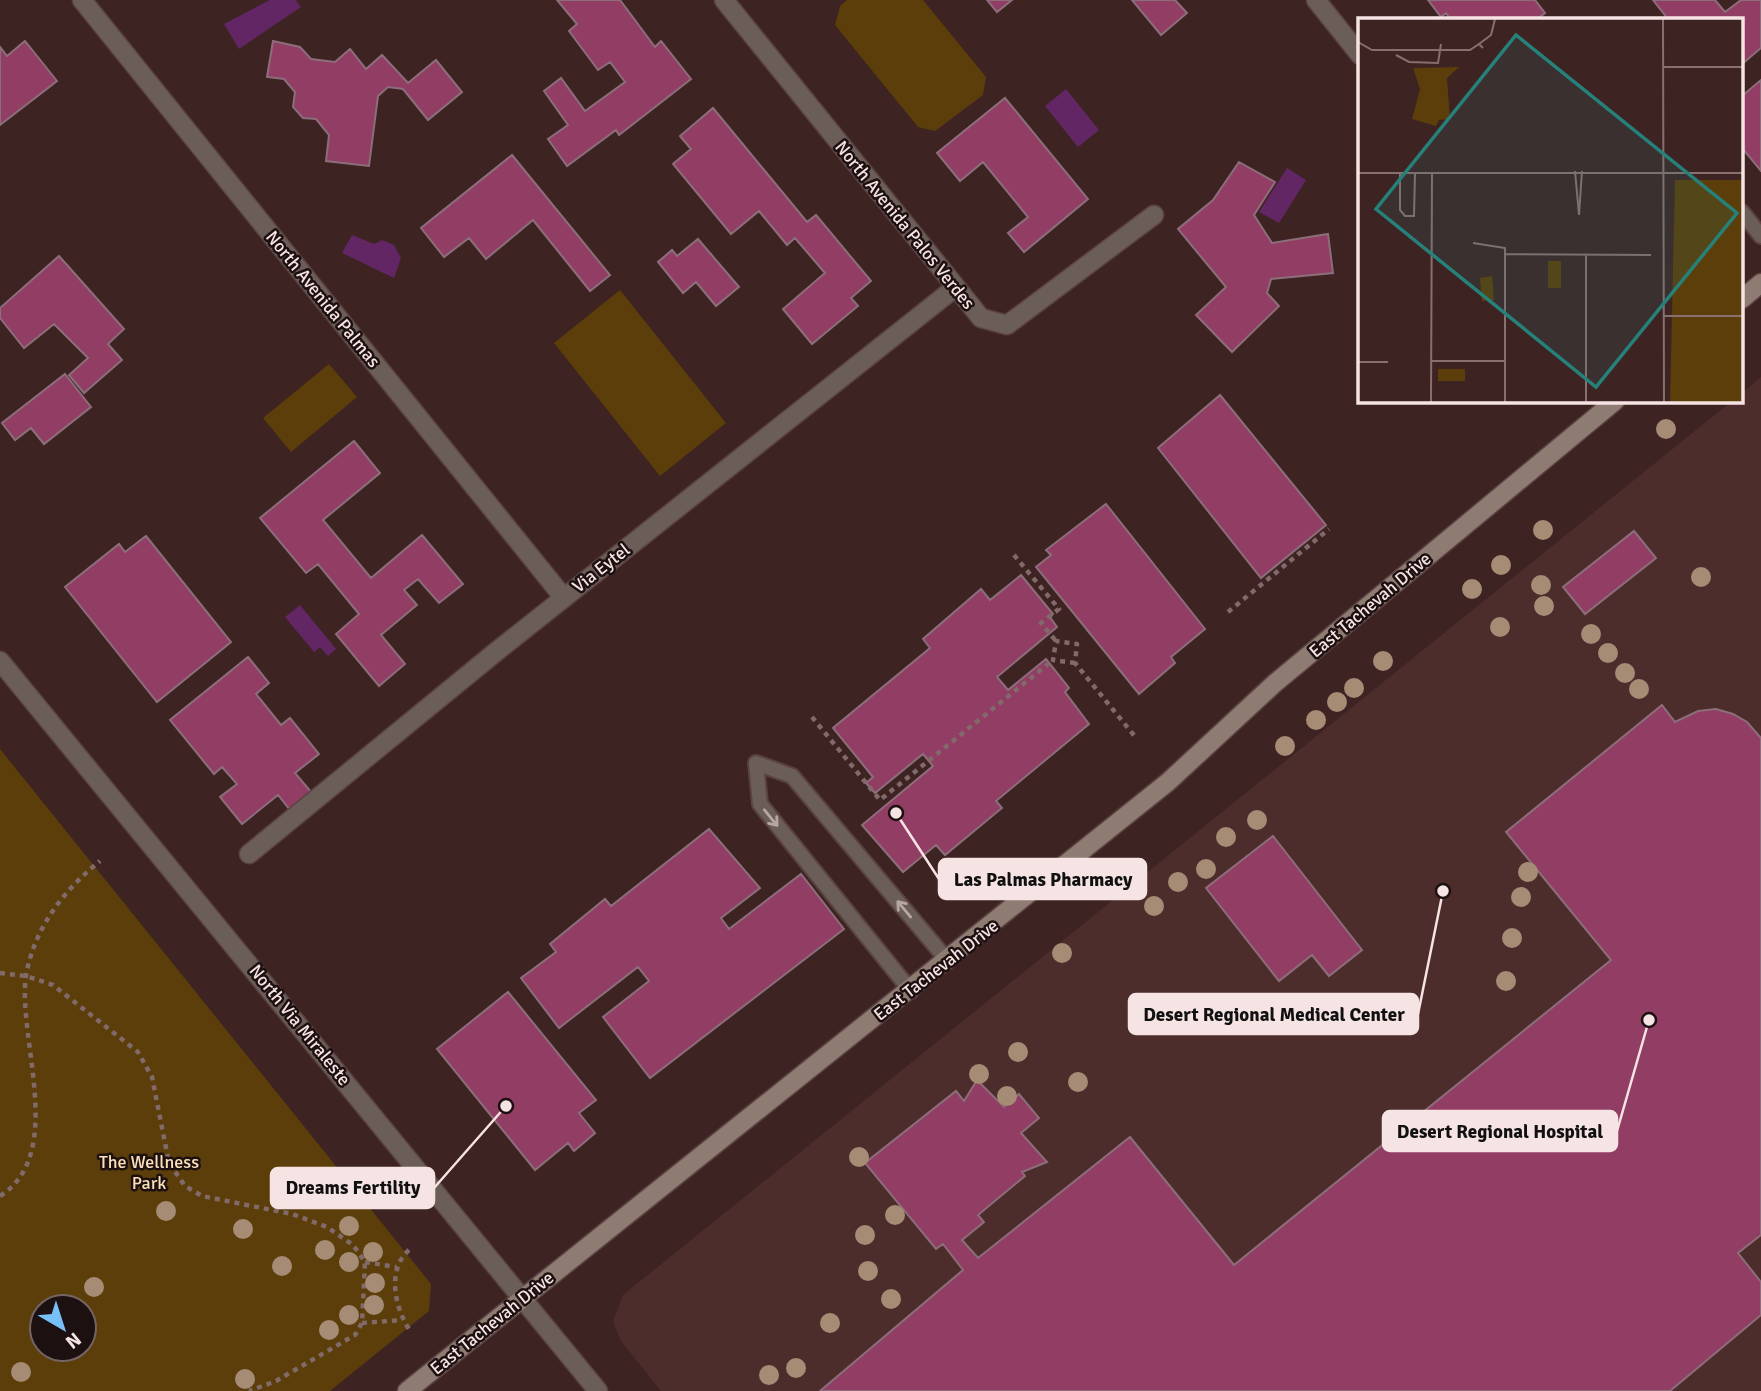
<svg xmlns="http://www.w3.org/2000/svg" width="1761" height="1391" font-family="Signika,sans-serif">
<rect width="100%" height="100%" fill="#3e2323"/>
<path fill="#4d2c2c" d="M1761,377V1391H661L621,1341L613,1321L623,1295L1732,401H1742V393Z"/>
<path fill="#5b3e0a" fill-rule="evenodd" d="M847,0H923L986,77L983,95L935,131L918,127L835,25L840,6Z
M620,290L726,423L660,476L554,343Z
M329,364L357,397L291,452L263,418Z
M0,749L431,1284L429,1311L330,1391H0ZM84,1307V1349H42V1307Z"/>
<path fill="#622665" d="M270,0H296L301,7L239,49L224,24Z
M1066,89L1099,130L1078,147L1045,106Z
M1287,168L1306,180L1279,223L1259,212Z
M352,235L374,244L382,240L394,245L401,258L394,278L342,253Z
M300,605L336,649L328,656L320,647L314,652L285,617Z"/>
<path fill="#913d64" stroke="#8c6e7a" stroke-width="2" d="M557,0H620L655,47L661,41L691,79L619,135L616,130L567,166L548,139L568,125L544,91L561,78L585,111L625,82L610,62L598,70L569,31L577,24Z
M987,0H1012L997,12Z
M1132,0H1175L1187,13L1161,35Z
M1428,0H1535L1545,13L1537,19H1450L1446,13L1441,17Z
M1653,0H1715L1725,12L1741,0H1761V48L1742,64V19H1668Z
M25,41L57,81L0,125V47L7,56Z
M273,41L300,47L311,59L335,62L350,49L366,69L382,55L408,83L436,60L462,92L428,120L403,89L388,87L378,96L369,166L326,161L329,135L316,119L303,118L293,107L295,92L284,79L267,77Z
M1761,80V171L1742,148V96Z
M1005,98L1088,199L1024,252L1008,233L1028,217L983,162L960,181L937,153Z
M713,108L807,222L816,215L871,281L851,298L858,306L812,344L783,309L825,273L795,238L787,245L759,211L731,234L673,164L691,149L680,136Z
M512,155L610,275L590,291L533,220L486,259L469,238L444,257L421,228Z
M1239,162L1275,182L1254,215L1272,243L1328,234L1333,273L1271,279L1267,293L1279,306L1232,352L1196,315L1226,287L1178,229L1213,200Z
M698,239L739,287L716,306L696,282L683,293L658,262L672,250L677,256Z
M59,256L124,329L108,344L122,360L84,393L69,375L88,358L54,324L24,348L0,318V308Z
M65,374L91,407L44,444L31,428L15,440L2,423Z
M1220,395L1326,525L1261,578L1158,448Z
M354,441L380,473L323,520L371,578L422,535L463,584L439,603L418,579L404,590L417,605L381,635L405,664L379,686L336,634L359,614L318,564L306,573L260,518Z
M1106,504L1205,629L1171,657L1175,663L1139,694L1036,567L1051,555L1046,550Z
M1634,531L1656,558L1585,614L1563,587Z
M146,536L231,642L157,702L65,587L119,544L125,552Z
M1021,575L1053,614L1050,617L1057,627L997,677L1008,690L1046,659L1069,688L1065,692L1089,724L996,801L1002,808L945,855L936,845L903,872L862,825L933,766L923,754L875,793L866,783L873,777L833,728L930,648L923,639L981,589L990,600Z
M248,657L269,683L256,694L281,725L290,718L319,754L295,773L311,792L290,810L278,795L242,824L220,797L237,784L222,767L214,774L170,720Z
M1662,705L1675,722L1698,711L1716,709L1733,714L1747,722L1761,738V1235L1738,1253L1761,1282V1315L1670,1391H820L963,1270L943,1244L936,1249L865,1163L956,1091L964,1101L977,1080L1004,1107L1019,1094L1039,1118L1021,1133L1047,1162L1022,1172L1025,1176L978,1215L984,1222L962,1240L978,1258L1130,1137L1234,1265L1611,960L1506,832Z
M709,829L760,888L721,918L729,929L801,874L844,929L650,1078L603,1017L649,981L638,967L559,1028L521,978L556,952L550,944L605,899L611,906Z
M1273,836L1362,950L1329,976L1312,955L1279,981L1206,888Z
M508,992L596,1100L579,1113L595,1133L574,1151L568,1143L535,1170L437,1049Z"/>
<g fill="none" stroke-linecap="round" stroke-linejoin="round">
<g stroke="#5b4242" stroke-width="18">
<path id="lane" d="M1742,212L1761,236
M911,991L760,804L756,763L792,776L948,961"/>
</g>
<g stroke="#5b4242" stroke-width="21">
<path id="street" d="M82,0L564,598
M724,0L981,318L1007,325L1154,215
M1316,0L1360,55
M0,661L598,1391
M249,854L497,651L956,287"/>
</g>
<g stroke="#5b4242" stroke-width="21">
<path id="secondary" d="M1742,299L1761,283
M407,1391L1168,782L1275,683L1615,401"/>
</g>
<path stroke="#826a6a" stroke-width="4.5" stroke-dasharray="5 5" stroke-linecap="butt" d="M1014,555L1059,609L1041,623L1056,641
M1228,612L1329,529
M1075,663L1053,660L1056,641L1077,644L1075,663L1137,739
M812,717L880,800L1053,660
M0,973L26,976L53,985L138,1052L152,1077L169,1163L185,1186L202,1196L292,1214L327,1227L353,1245L365,1262L362,1323L355,1335L276,1381L249,1391
M0,1196C67,1154 17,1038 26,976C34,928 64,890 100,861
M409,1250C386,1270 395,1310 411,1332
M365,1262L396,1267
M362,1323L402,1320"/>
<use href="#lane" stroke="#6b5e58" stroke-width="14"/>
<use href="#street" stroke="#6b5e58" stroke-width="18"/>
<use href="#secondary" stroke="#8e7b71" stroke-width="18"/>
</g>
<g fill="#a68b75">
<circle cx="1666" cy="429" r="10"/>
<circle cx="1543" cy="530" r="10"/>
<circle cx="1501" cy="565" r="10"/>
<circle cx="1701" cy="577" r="10"/>
<circle cx="1541" cy="585" r="10"/>
<circle cx="1472" cy="589" r="10"/>
<circle cx="1544" cy="606" r="10"/>
<circle cx="1500" cy="627" r="10"/>
<circle cx="1591" cy="634" r="10"/>
<circle cx="1608" cy="653" r="10"/>
<circle cx="1383" cy="661" r="10"/>
<circle cx="1625" cy="673" r="10"/>
<circle cx="1354" cy="688" r="10"/>
<circle cx="1639" cy="689" r="10"/>
<circle cx="1337" cy="702" r="10"/>
<circle cx="1316" cy="720" r="10"/>
<circle cx="1285" cy="746" r="10"/>
<circle cx="1257" cy="820" r="10"/>
<circle cx="1226" cy="837" r="10"/>
<circle cx="1206" cy="869" r="10"/>
<circle cx="1528" cy="872" r="10"/>
<circle cx="1178" cy="882" r="10"/>
<circle cx="1521" cy="897" r="10"/>
<circle cx="1154" cy="906" r="10"/>
<circle cx="1512" cy="938" r="10"/>
<circle cx="1062" cy="953" r="10"/>
<circle cx="1506" cy="981" r="10"/>
<circle cx="1018" cy="1052" r="10"/>
<circle cx="979" cy="1074" r="10"/>
<circle cx="1078" cy="1082" r="10"/>
<circle cx="1007" cy="1096" r="10"/>
<circle cx="859" cy="1157" r="10"/>
<circle cx="166" cy="1211" r="10"/>
<circle cx="895" cy="1215" r="10"/>
<circle cx="349" cy="1226" r="10"/>
<circle cx="243" cy="1229" r="10"/>
<circle cx="865" cy="1235" r="10"/>
<circle cx="325" cy="1250" r="10"/>
<circle cx="373" cy="1252" r="10"/>
<circle cx="349" cy="1262" r="10"/>
<circle cx="282" cy="1266" r="10"/>
<circle cx="868" cy="1271" r="10"/>
<circle cx="375" cy="1283" r="10"/>
<circle cx="94" cy="1287" r="10"/>
<circle cx="891" cy="1299" r="10"/>
<circle cx="374" cy="1305" r="10"/>
<circle cx="349" cy="1315" r="10"/>
<circle cx="830" cy="1323" r="10"/>
<circle cx="329" cy="1330" r="10"/>
<circle cx="796" cy="1368" r="10"/>
<circle cx="21" cy="1372" r="10"/>
<circle cx="769" cy="1375" r="10"/>
<circle cx="245" cy="1379" r="10"/>
</g>
<defs><path id="oneway-shaft" d="M-6 0H5M1.5-3L5.5 0L1.5 3" fill="none" stroke-width="1.6" stroke-linecap="round" stroke-linejoin="round" transform="scale(1.75)"/></defs>
<g stroke="#b7a7a4">
<use href="#oneway-shaft" transform="translate(771 818) rotate(51)"/>
<use href="#oneway-shaft" transform="translate(904 909) rotate(-130)"/>
</g>
<g text-anchor="middle" dominant-baseline="central" stroke-width="5" stroke-linejoin="round" paint-order="stroke">
<g font-size="18" fill="#f6e3e3" stroke="#1d1010">
<text transform="translate(905 225) rotate(51)">North Avenida Palos Verdes</text>
<text transform="translate(323 299) rotate(51)">North Avenida Palmas</text>
<text transform="translate(601 568) rotate(-38)">Via Eytel</text>
<text transform="translate(1370 605) rotate(-40)">East Tachevah Drive</text>
<text transform="translate(936 970) rotate(-38)">East Tachevah Drive</text>
<text transform="translate(300 1025) rotate(51)">North Via Miraleste</text>
<text transform="translate(492 1323) rotate(-39)">East Tachevah Drive</text>
</g>
<g font-size="18" fill="#fce0b8" stroke="#1d1010">
<text x="149" y="1162">The Wellness<tspan x="149" dy="21">Park</tspan></text>
</g>
</g>
<g transform="translate(1358 18)">
<rect width="385" height="385" fill="#3e2323"/>
<path d="M101,49L89,60L92,101L81,102L78,108L54,101L62,71L55,50ZM317,162H385V384H312ZM190,243H203V270H190ZM134,258L136,282L124,283L122,260ZM80,351H107V363H80Z" fill="#5b3e0a"/>
<path fill="none" stroke="#887070" stroke-width="2" d="M305,1L306,384M0,24L14,32H112L121,26L125,30M121,26L133,17L137,1M38,37L51,44L80,45L83,26M305,49H385M217,153L221,197M0,155H385M42,155V192L47,198H56L57,155M221,197L224,153M115,225L147,230V384M147,236L293,237M305,298H385M73,343H147M0,344H30M73,384L74,156M228,384V237"/>
<path fill="#26817a" fill-opacity="0.15" stroke="#26817a" stroke-width="3.5" d="M158,17L379,195L238,369L18,191Z"/>
<rect width="385" height="385" fill="none" stroke="#f6e3e3" stroke-width="3.5"/>
</g>
<path fill="none" stroke="#f6e3e3" stroke-width="2.5" d="M896 813L939 879M1443 891L1418 1014M1649 1020L1617 1131M506 1106L434 1188"/>
<g fill="#f6e3e3" stroke="#1d1010" stroke-width="2.5">
<circle cx="896" cy="813" r="7"/>
<circle cx="1443" cy="891" r="7"/>
<circle cx="1649" cy="1020" r="7"/>
<circle cx="506" cy="1106" r="7"/>
</g>
<g fill="#f6e3e3" stroke="#f6e3e3" stroke-width="2.5">
<rect x="939" y="859" width="207" height="40" rx="7"/>
<rect x="1129" y="994" width="289" height="40" rx="7"/>
<rect x="1383" y="1111" width="234" height="40" rx="7"/>
<rect x="271" y="1168" width="163" height="40" rx="7"/>
</g>
<g font-size="19" text-anchor="middle" font-weight="bold" fill="#111">
<text x="1043" y="886">Las Palmas Pharmacy</text>
<text x="1274" y="1021">Desert Regional Medical Center</text>
<text x="1500" y="1138">Desert Regional Hospital</text>
<text x="353" y="1194">Dreams Fertility</text>
</g>
<g transform="translate(63 1328) rotate(141)"><circle r="33" fill="#1d1010" stroke="#746464" stroke-width="2"/>
<path d="M0-5L12 26L0 18L-12 26Z" fill="#77c0f7"/>
<text y="-10" font-size="19" font-weight="bold" text-anchor="middle" fill="#f6e3e3">N</text>
</g>
</svg>
